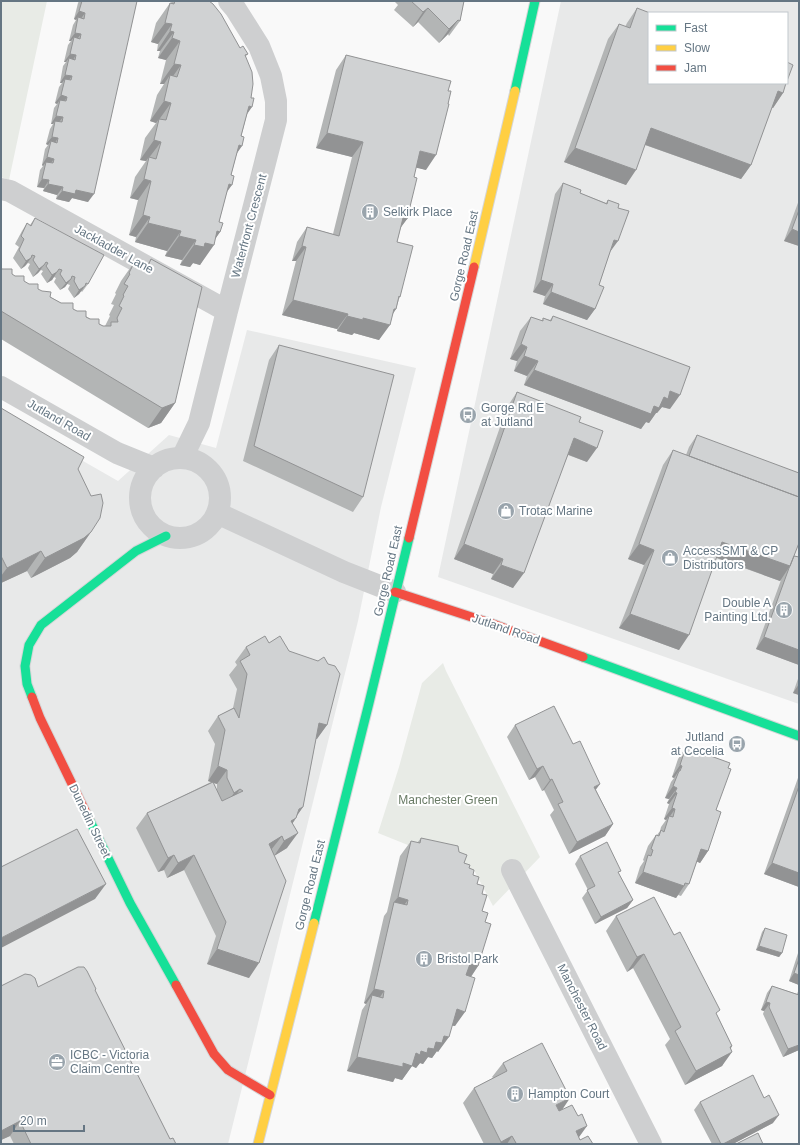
<svg xmlns="http://www.w3.org/2000/svg" width="800" height="1145" font-family="Arial,sans-serif">
<rect width="100%" height="100%" fill="#f9f9f9"/>
<path fill="#e8e9e9" fill-rule="evenodd" d="M561,1H799V704L438,577ZM649,13H787V83H649Z
M247,330L416,368L381,507L358,621L228,1144H1V414L118,481L169,435L216,448Z"/>
<path fill="#e8ebe6" d="M1,1H47L9,180L1,177Z
M443,663L446,671L540,857L493,906L475,872L378,833L399,767L422,683Z"/>
<g fill="none" stroke-linecap="round" stroke-linejoin="round">
<g stroke="#d5d6d7" stroke-width="11">
<path id="fast" d="M515,91L535,1
M583,657L799,736
M32,697L27,684L25,666L29,645L41,625L136,551L166,536
M89,819L130,903L176,985
M314,923L369,703L409,538"/>
</g>
<g stroke="#d5d6d7" stroke-width="11">
<path id="slow" d="M474,267L515,91
M258,1144L314,923"/>
</g>
<g stroke="#d5d6d7" stroke-width="11">
<path id="jam" d="M409,538L474,267
M395,592L493,624L583,657
M32,697L40,718L89,819
M176,985L214,1054L228,1070L270,1095"/>
</g>
<path stroke="#cecfd0" stroke-width="22" d="M1,189L10,191L227,311
M1,387L117,453L154,468
M182,458L199,423L227,311L276,120V101L271,76L259,46L235,8L229,1
M140 498a40 40 0 1 1 80 0a40 40 0 1 1-80 0Z
M217,513L344,572L395,592
M512,870L651,1144"/>
<use href="#fast" stroke="#16e098" stroke-width="9"/>
<use href="#slow" stroke="#ffcf43" stroke-width="9"/>
<use href="#jam" stroke="#f24e42" stroke-width="9"/>
</g>
<path fill="#b3b5b5" fill-rule="evenodd" d="M79,1H137L88,202L72,198L69,202L56,199L57,195L43,191L44,188L37,187L40,170L43,166L42,165L45,149L48,145L46,144L50,129L53,124H51L54,108L57,104L55,103L59,87L62,83H60L63,66L66,62H64L68,45L71,41H69L73,25L76,20L74,19L78,3Z
M172,1H209L240,48L248,54L246,56L247,114L219,222L220,232L215,239L200,265L193,263L190,267L180,265L182,260L165,256L167,251L135,242L136,237L129,235L138,200L130,198L135,177L146,161L140,160L145,138L156,123L150,121L157,95L164,84H160L166,60L158,58L160,51H157L158,44L151,42L156,23L170,3H171Z
M394,1H464L460,21L449,36L448,34L439,43L418,22L413,27L394,10L398,5Z
M637,8L783,93L773,108L772,107L751,165L741,179L645,145L626,185L564,162L608,39L619,24L625,27L627,23Z
M346,55L426,170L416,167L414,177L407,219L401,227L397,242L400,297L399,299L396,309L392,315L379,340L354,333L352,335L337,331V329L282,315L296,261H292L297,242L307,227L333,234L352,157L316,148L336,70Z
M563,183L580,193L606,203L608,200L618,208L610,252L599,285L595,309L587,320L543,304L545,296L533,292L555,194Z
M799,200V246L784,241Z
M35,218L88,284L82,292L81,291L79,294L74,298L68,289L70,285L67,284L65,287L60,290L54,282L56,278L54,277L52,280L47,283L41,274L43,271L41,270L38,273L33,277L28,268L30,264L28,263L25,266L21,269L13,258L19,247L15,244L22,231L27,223L30,225Z
M151,259L175,403L161,423L148,428L1,339V268L61,303L73,309L103,326H106H105L110,316L109,315L114,305L111,304L116,294L115,293L121,281L135,261L145,267Z
M553,316L670,409L662,407L657,413H656L649,423L646,422L641,429L524,385L527,376L514,371L517,361L510,359L520,331L531,317L542,321L543,318L550,320Z
M279,345L363,497L353,512L243,461L269,360Z
M517,392L579,422L587,462L568,455L513,588L491,579L493,574L454,559L507,407Z
M1,408L78,469L91,532L77,552L70,558L31,578L27,571L1,583Z
M697,435L794,556L799,665L756,649L781,580L780,581L716,558L679,650L619,628L644,565L628,559L663,465L673,450L686,455L689,447Z
M269,643L327,725L316,739L303,807L297,815L296,818L292,824L287,848L274,856L249,978L207,964L216,936L184,870L167,878L164,870L158,872L136,828L147,813L211,782L208,781L215,744L208,731L218,716L233,708L237,689L229,675L237,665L235,662L246,647ZM213,783L217,784V790Z
M799,676V695L793,693Z
M515,725L573,744L613,824L605,836L569,854L550,815L554,810L544,790L542,791L535,777L529,780L507,737Z
M686,747L728,768L716,810L708,851L700,863L697,861L689,884L681,896L678,895L676,898L635,883L640,867L644,861L643,860L648,846L656,835H657L660,831L661,827L666,820L664,819L669,804L667,803L669,799L665,798L671,782L674,778L672,777L678,759Z
M799,775V887L764,874Z
M421,838L459,852L464,863L469,868L473,875L482,894V911L485,922L478,966L471,977L455,1026H452L438,1052L437,1051L432,1058L428,1057L423,1064L420,1063L416,1068L412,1066L402,1080L395,1078L393,1082L347,1071L362,1010L366,1004L364,1003L384,916L387,912L400,856L411,841L417,843Z
M580,856L619,874L633,900L627,908L595,924L582,898L588,890L575,864Z
M616,916L674,935L717,1015L732,1046L722,1066L685,1085L665,1045L670,1039L633,968L627,972L606,931Z
M765,928L782,953L779,957L756,950L762,932Z
M799,950V985L789,981Z
M1,986L38,987L96,989L95,991L170,1139L176,1144H14L10,1136L1,1140Z
M772,986L797,994L799,989V1050L783,1057L763,1014L764,1011L761,1010L767,993Z
M503,1063L562,1110L580,1140L593,1144H484L463,1103L474,1088L493,1078L492,1077Z
M764,1098L773,1123L733,1144H712L694,1110L700,1102Z"/>
<path fill="#929394" d="M428,8L418,22L413,27L423,12Z
M79,11L85,13L80,20L78,17L76,20L74,19Z
M458,20L448,34L439,43L449,29Z
M165,23L172,24L158,44L151,42Z
M170,31L174,32L160,51H157Z
M75,33L81,34L75,42L74,37L71,41H69Z
M172,38L180,41L166,60L158,58Z
M70,54L76,55L71,63L69,58L66,62H64Z
M174,64L181,65L168,83L170,75L164,84H160Z
M65,75L72,76L66,84L65,79L62,83H60Z
M778,91L783,93L773,108L767,106Z
M61,95L67,97L62,105L60,100L57,104L55,103Z
M164,101L171,103L158,121L159,119L156,123L150,121Z
M249,106L252,107L238,127Z
M56,116L63,117L57,125L55,121L53,124H51Z
M651,128L751,165L741,179L640,143Z
M327,133L363,142L352,157L316,148Z
M52,137L58,138L53,146L51,141L48,145L46,144Z
M154,140L161,142L148,159L149,157L146,161L140,160Z
M239,145L242,146L228,166Z
M575,148L636,170L626,185L564,162Z
M420,151L436,155L426,170L409,166Z
M47,157L54,159L48,167L46,162L43,166L42,165Z
M42,179L49,180L44,188L37,187Z
M144,179L151,181L138,200L130,198Z
M48,184L63,187L57,195L43,191Z
M229,184L232,185L218,204Z
M76,190L94,194L88,202L72,198L69,202L56,199L62,191Z
M143,215L150,217L136,237L129,235Z
M403,218L407,219L396,234Z
M148,223L181,231L167,251L135,242Z
M792,229L799,232V246L784,241Z
M217,231L220,232L211,245H214L200,265L193,263L190,267L180,265L194,245L205,243Z
M179,236L196,240L182,260L165,256Z
M614,240L618,241L610,252Z
M302,246L306,247L296,261H292Z
M31,258L25,266L21,269L26,261Z
M44,265L38,273L33,277L39,269Z
M57,272L52,280L47,283L52,275Z
M71,279L65,287L60,290L66,283Z
M541,280L553,284L545,296L533,292Z
M85,286L79,294L74,298L79,290Z
M551,292L595,309L587,320L543,304Z
M293,300L348,314L337,329L282,315Z
M394,309H396L386,324L390,325L379,340L354,333L352,335L337,331L347,316L363,318Z
M521,344L527,347L517,361L510,359Z
M524,356L538,361L527,376L514,371Z
M534,370L654,406L670,391L680,395L670,409L662,407L657,413H656L649,423L646,422L641,429L524,385Z
M175,403L161,423L148,428L162,408Z
M574,438L597,448L587,462L564,453Z
M91,532L77,552L70,558L31,578L45,558Z
M722,542L790,566L780,581L712,556Z
M464,544L503,559L493,574L454,559Z
M639,544L654,550L644,565L628,559Z
M41,551L27,571L1,583V576L7,568Z
M501,565L524,573L513,588L491,579Z
M630,614L689,635L679,650L619,628Z
M764,637L799,650V665L756,649Z
M799,684V695L793,693Z
M319,723L327,725L317,739L309,738Z
M680,765L682,766L674,778L672,777Z
M218,766L227,770L217,784L208,781Z
M543,766L535,777L529,780L537,769Z
M552,779L544,790L542,791L550,780Z
M600,784L592,795L594,787Z
M673,786L677,788L669,799L665,798Z
M240,789L230,804L224,807L234,793Z
M675,792L677,793L669,804L667,803Z
M303,807L294,820L296,818L286,833L282,836L271,850L269,844L299,809Z
M672,808L675,809L668,819L669,816L666,820L664,819Z
M613,824L605,836L569,854L577,842Z
M298,833L287,848L274,856L284,841Z
M701,849L708,851L700,863L693,860Z
M174,855L164,870L158,872L168,858Z
M194,855L184,870L167,878L178,863Z
M772,863L799,873V887L764,874Z
M643,872L684,886L676,898L635,883Z
M106,884L95,899L1,948V938Z
M398,897L408,900L397,914L394,902Z
M633,900L627,908L595,924L601,917Z
M759,946L782,953L779,957L756,950Z
M217,949L259,963L249,978L207,964Z
M644,954L633,968L627,972L637,957Z
M470,964L478,966L468,981L460,979Z
M794,973L799,975V985L789,981Z
M374,989L384,991L374,1006L372,995L366,1004L364,1003Z
M766,1002L770,1003L764,1011L761,1010Z
M457,1009L465,1012L455,1026L447,1024Z
M444,1036L449,1037L438,1052L437,1051L432,1058L428,1057L423,1064L420,1063L416,1068L412,1066L402,1080L395,1078L393,1082L347,1071L357,1057L403,1063L416,1053L428,1048Z
M799,1045V1050L783,1057L788,1049Z
M732,1046L726,1055L732,1052L722,1066L685,1085L696,1071Z
M570,1098L560,1113L556,1105Z
M779,1115L773,1123L733,1144H723Z
M20,1121L10,1136L1,1140V1131Z
M587,1126L577,1140L576,1131Z
M512,1136L507,1144H499L501,1142Z"/>
<path fill="#d0d2d3" stroke="#929394" d="M82,1H137L94,194L76,190L75,194L62,191L63,187L48,184L49,180L42,179L46,162L53,163L54,159L47,157L51,141L57,143L58,138L52,137L55,121L62,122L63,117L56,116L60,100L66,101L67,97L61,95L65,79L71,80L72,76L65,75L69,58L75,60L76,55L70,54L74,37L80,39L81,34L75,33L78,17L84,19L85,13L79,11Z
M175,1H209L213,4L221,14L240,48L243,46L248,54L245,55L252,72L253,84L251,98H254L252,107L249,106L241,136L244,137L242,146L239,145L231,175L234,176L232,185L229,184L219,222L223,223L220,232L217,231L214,245L205,243L204,247L194,245L196,240L179,236L181,231L148,223L150,217L143,215L151,181L144,179L149,157L156,159L161,142L154,140L159,119L166,120L171,103L164,101L170,75L177,77L181,65L174,64L180,41L172,38L174,32L170,31L172,24L165,23L170,3L174,4Z
M411,1H464L460,21L458,20L449,29L428,8L423,12Z
M637,8L650,13H649V83H786L783,93L778,91L751,165L651,128L636,170L575,148L619,24L630,28Z
M346,55L451,81L448,91H451L448,104H449L436,155L420,151L414,177L417,178L407,219L403,218L397,242L413,246L400,297L399,296L396,309H394L390,325L363,318V320L347,316L348,314L293,300L306,247L302,246L307,227L339,236L363,142L327,133Z
M787,62L793,65L787,81Z
M563,183L581,190L580,193L607,204L608,200L619,204L618,208L629,211L618,241L614,240L599,285L604,287L595,309L551,292L553,284L541,280Z
M799,210V232L792,229Z
M35,218L104,255L88,284L86,283L85,286L79,290L74,281L75,277L72,276L71,279L66,283L60,274L62,270L59,269L57,272L52,275L46,266L48,263L46,262L44,265L39,269L33,260L35,256L32,255L31,258L26,261L19,250L24,239L21,236L27,223L31,226Z
M151,259L202,287L175,403L162,408L1,311V268L2,269H12V274L15,276H24V281L29,284H38V289L42,291L51,292L50,297L61,303H73V309L77,311H86V317L90,319H99V324L103,326H111V322H118L117,318L122,308L119,306L124,296L123,295L128,286L124,284L130,274L129,273L135,261L147,268Z
M553,316L690,367L680,395L670,391L668,399L664,397L659,408L654,406L651,414L534,370L538,361L524,356L527,347L521,344L531,317L543,321V318L551,321Z
M279,345L394,375L363,497L254,446Z
M517,392L581,417L579,422L603,431L597,448L574,438L524,573L501,565L503,559L464,544Z
M1,408L84,457L78,469L91,496L101,494L103,503L100,518L91,532L84,538L45,558L41,551L7,568L1,556Z
M697,435L799,473V497L689,456Z
M673,450L799,497V543L790,566L722,542L689,635L630,614L654,550L639,544Z
M794,556L799,557V650L764,637L789,568L790,566Z
M265,636L269,643L280,636L289,651L318,661L324,657L328,664L335,666L340,674L327,725L319,723L303,807L299,809L296,818L291,821L298,833L284,841L282,836L269,844L286,881L259,963L217,949L226,922L194,855L178,863L174,855L168,858L147,813L213,782L222,801L243,791L240,789L234,793L227,778V770L218,766L225,730L218,716L234,708L239,718L247,674L240,661L250,655L246,647Z
M554,706L573,744L580,741L600,784L594,787L613,824L577,842L558,804L563,802L552,779L550,780L543,766L537,769L515,725Z
M686,747L730,763L728,768L731,769L716,810L721,812L708,851L701,849L689,884L685,883L684,886L643,872L648,855L651,856L653,850L651,849L656,835L659,836L661,830L664,832L669,816L673,817L675,809L672,808L677,793L675,792L677,788L673,786L679,771H680L682,766L680,765Z
M799,786V873L772,863Z
M77,829L106,884L1,938V867Z
M421,838L458,846L459,852L467,855L464,863L470,865L469,868L474,870L473,875L479,877L477,884L484,886L482,894L487,895L482,911L488,913L485,922L491,924L478,966L470,964L466,975L475,978L465,1012L457,1009L449,1037L444,1036L442,1043L436,1042L434,1049L428,1048L427,1053L421,1051L420,1055L416,1053L412,1066L403,1063V1067L357,1057L372,995L383,998L384,991L374,989L394,902L407,905L408,900L398,897L411,841L420,843Z
M607,842L621,871L618,872L633,900L601,917L587,890L595,886L580,856Z
M654,897L674,935L680,932L720,1010L716,1013L732,1046L730,1047L732,1052L696,1071L675,1031L681,1027L644,954L637,957L616,916Z
M765,928L787,935L782,953L759,946Z
M799,959V975L794,973Z
M78,967H84L87,971L96,989L95,990L170,1139L173,1138L176,1144H31L20,1121L1,1131V986L25,974L31,975L35,978L38,987Z
M772,986L799,995V1045L788,1049L769,1007L770,1003L766,1002Z
M542,1043L570,1098L556,1105L559,1111L572,1105L578,1116L582,1114L587,1126L576,1131L580,1140L588,1136L593,1144H513L516,1143L512,1136L501,1142L474,1088L507,1071L503,1063Z
M753,1075L764,1098L769,1095L779,1115L723,1144H721L700,1102Z
M758,1133L763,1144H736Z"/>
<defs>
<g id="building-disc" transform="scale(0.9)"><circle r="9.5" fill="#99a4ac" stroke="#fff"/><path d="M-4-6H4V6H1V3H-1V6H-4ZM-2.5-4.3h1.7v1.8h-1.7ZM.8-4.3h1.7v1.8H.8ZM-2.5-1h1.7V.8h-1.7ZM.8-1h1.7V.8H.8Z" fill="#fff"/></g>
<g id="bus-disc" transform="scale(0.9)"><circle r="9.5" fill="#99a4ac" stroke="#fff"/><path d="M-5-6H5V4H4V6H2V4H-2V6H-4V4H-5ZM-3.5-4V0h7V-4ZM-3.5 1.2v1.5H-2V1.2ZM2 1.2v1.5H3.5V1.2Z" fill="#fff"/></g>
<g id="shop-disc" transform="scale(0.9)"><circle r="9.5" fill="#99a4ac" stroke="#fff"/><path d="M-5-2.5h2.3a2.7 3.5 0 0 1 5.4 0H5L5.5 6h-11ZM-1.5-2.5h3a1.5 2.3 0 0 0-3 0Z" fill="#fff"/></g>
<g id="office-disc" transform="scale(0.9)"><circle r="9.5" fill="#99a4ac" stroke="#fff"/><path d="M-6-3h4V-5.5h4V-3h4V5H-6ZM-1-4.5V-3h2v-1.5ZM-6 0V1H6V0Z" fill="#fff"/></g>
</defs>
<g fill-rule="evenodd">
<use href="#building-disc" x="370" y="212"/>
<use href="#bus-disc" x="468" y="415"/>
<use href="#shop-disc" x="506" y="511"/>
<use href="#shop-disc" x="670" y="558"/>
<use href="#building-disc" x="784" y="610"/>
<use href="#bus-disc" x="737" y="744"/>
<use href="#building-disc" x="424" y="959"/>
<use href="#office-disc" x="57" y="1062"/>
<use href="#building-disc" x="515" y="1094"/>
</g>
<g text-anchor="middle" dominant-baseline="central" stroke-width="4" stroke-linejoin="round" paint-order="stroke">
<g font-size="12" fill="#657683" stroke="#fff" text-anchor="start">
<text x="383" y="212">Selkirk Place</text>
<text x="481" y="408">Gorge Rd E<tspan x="481" dy="14">at Jutland</tspan></text>
<text x="519" y="511">Trotac Marine</text>
<text x="683" y="551">AccessSMT &amp; CP<tspan x="683" dy="14">Distributors</tspan></text>
<text x="771" y="603" text-anchor="end">Double A<tspan x="771" dy="14">Painting Ltd.</tspan></text>
<text x="724" y="737" text-anchor="end">Jutland<tspan x="724" dy="14">at Cecelia</tspan></text>
<text x="437" y="959">Bristol Park</text>
<text x="70" y="1055">ICBC - Victoria<tspan x="70" dy="14">Claim Centre</tspan></text>
<text x="528" y="1094">Hampton Court</text>
</g>
<g font-size="12" fill="#657683" stroke="#fff">
<text transform="translate(249 226) rotate(-75)">Waterfront Crescent</text>
<text transform="translate(114 249) rotate(29)">Jackladder Lane</text>
<text transform="translate(464 256) rotate(-77)">Gorge Road East</text>
<text transform="translate(59 420) rotate(30)">Jutland Road</text>
<text transform="translate(388 571) rotate(-77)">Gorge Road East</text>
<text transform="translate(506 629) rotate(19)">Jutland Road</text>
<text transform="translate(90 821) rotate(64)">Dunedin Street</text>
<text transform="translate(310 885) rotate(-76)">Gorge Road East</text>
<text transform="translate(582 1007) rotate(63)">Manchester Road</text>
</g>
<g font-size="12" fill="#687a64" stroke="#fff">
<text x="448" y="800">Manchester Green</text>
</g>
</g>
<rect width="800" height="1145" fill="none" stroke="#657683" stroke-width="4"/>
<rect x="648" y="12" width="140" height="72" fill="#ffffff" stroke="#c1c8cd"/>
<rect x="656" y="25" width="20" height="6" fill="#16e098" stroke="#c1c8cd"/>
<text x="684" y="32" font-size="12" fill="#657683">Fast</text>
<rect x="656" y="45" width="20" height="6" fill="#ffcf43" stroke="#c1c8cd"/>
<text x="684" y="52" font-size="12" fill="#657683">Slow</text>
<rect x="656" y="65" width="20" height="6" fill="#f24e42" stroke="#c1c8cd"/>
<text x="684" y="72" font-size="12" fill="#657683">Jam</text>
<path d="M14 1125v6h70v-6" fill="none" stroke="#657683" stroke-width="2"/>
<text x="20" y="1125" font-size="12" fill="#657683" stroke="#ffffff" stroke-width="3" paint-order="stroke">20 m</text>
</svg>
